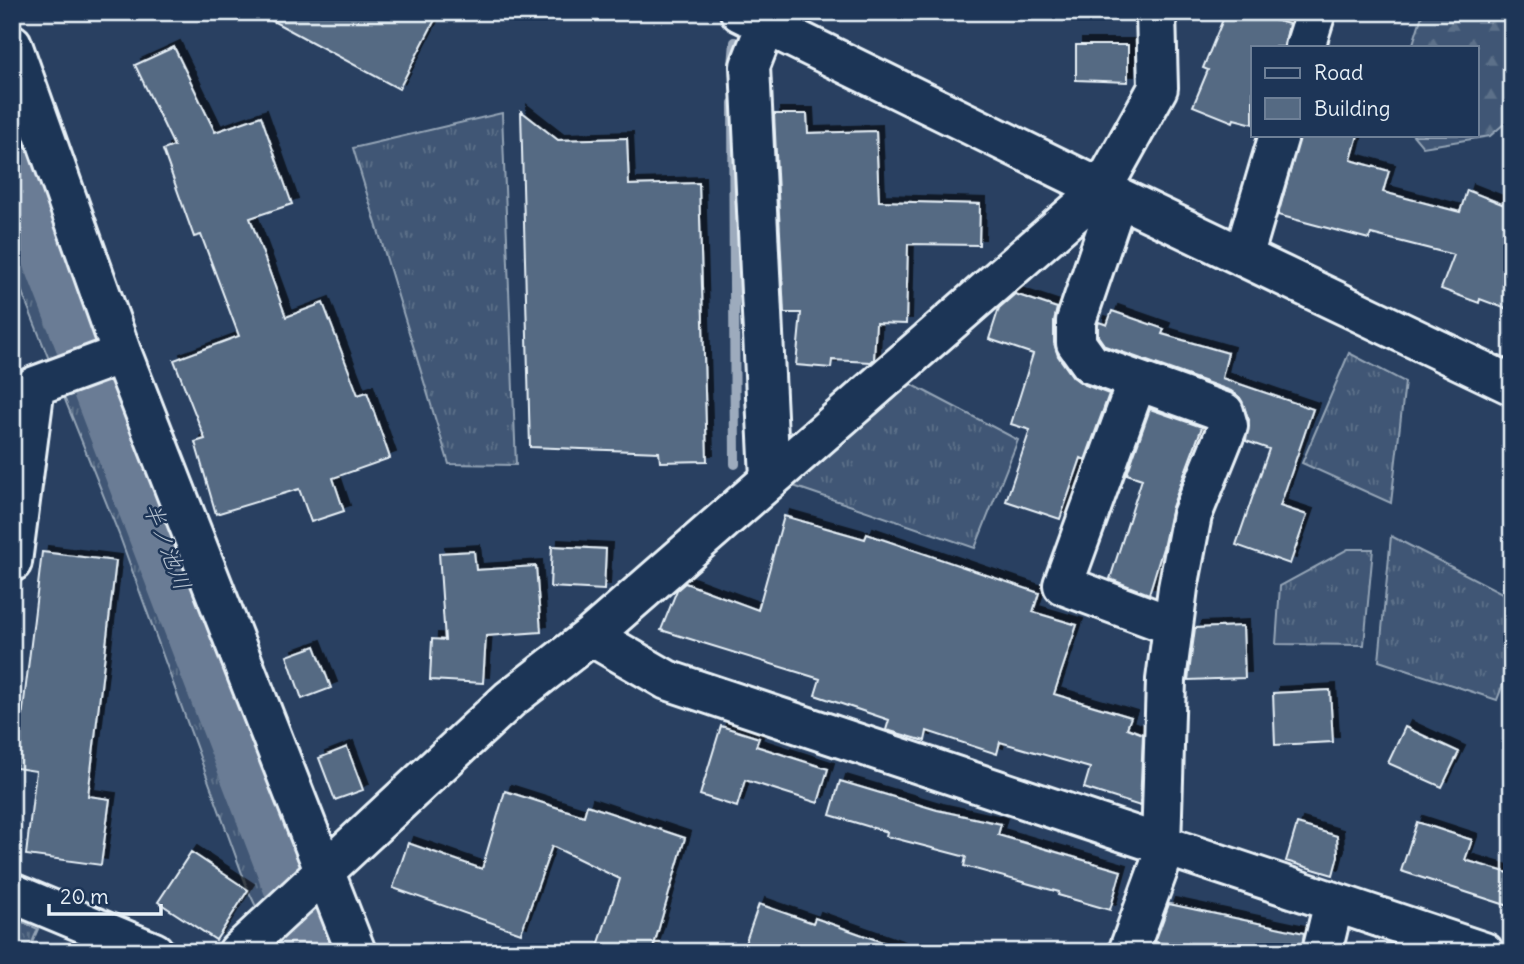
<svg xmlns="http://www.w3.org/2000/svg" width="1524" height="964" font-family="Delius,'Klee One',sans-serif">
<defs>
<pattern id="grass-tufts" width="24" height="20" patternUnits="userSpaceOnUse" patternTransform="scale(1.75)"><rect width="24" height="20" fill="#415774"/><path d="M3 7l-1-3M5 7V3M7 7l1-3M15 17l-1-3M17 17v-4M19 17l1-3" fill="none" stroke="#5c7089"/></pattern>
<pattern id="forest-firs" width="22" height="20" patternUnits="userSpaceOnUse" patternTransform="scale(1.75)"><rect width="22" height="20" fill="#415774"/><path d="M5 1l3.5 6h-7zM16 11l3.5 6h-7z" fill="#5c7089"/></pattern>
<pattern id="water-ripples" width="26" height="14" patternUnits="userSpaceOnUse" patternTransform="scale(1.75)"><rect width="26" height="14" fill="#6b7c95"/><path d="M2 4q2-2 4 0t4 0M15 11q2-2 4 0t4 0" fill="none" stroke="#5a6573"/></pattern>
<filter id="shadow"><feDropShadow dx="6" dy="-6" stdDeviation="0" flood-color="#0009"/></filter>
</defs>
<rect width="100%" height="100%" fill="#294061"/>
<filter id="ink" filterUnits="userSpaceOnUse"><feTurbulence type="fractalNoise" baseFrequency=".0143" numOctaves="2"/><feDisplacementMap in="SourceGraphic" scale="14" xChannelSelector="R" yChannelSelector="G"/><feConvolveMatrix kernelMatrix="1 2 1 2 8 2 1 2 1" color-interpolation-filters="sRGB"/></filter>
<g filter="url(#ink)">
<path fill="url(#grass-tufts)" stroke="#94a4b6" stroke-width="2" d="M12,44L347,952H278L248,890L120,537L12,267Z
M502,113L516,465L449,464L353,148Z
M1349,353L1405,382L1391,503L1302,463Z
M890,373L1018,440L975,548L770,478Z
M1391,536L1512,598V660L1497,700L1379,661Z
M1348,549H1373L1364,645L1276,644L1280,586Z
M12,917L38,929L28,952H12Z"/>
<path fill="url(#forest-firs)" stroke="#94a4b6" stroke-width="2" d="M1423,12H1512V117L1490,136L1423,147L1413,135H1477V47H1412Z"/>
<path fill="url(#water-ripples)" stroke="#9dabbd" stroke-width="2" d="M12,121L75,329L12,192Z"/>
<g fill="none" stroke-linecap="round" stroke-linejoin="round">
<path stroke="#9dabbd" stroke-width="10" d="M733,66L735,42
M733,103L735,464"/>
<path stroke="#6b7c95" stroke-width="68" d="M12,140L323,952"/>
</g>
<path fill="#556a83" stroke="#e8f1f8" stroke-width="2" filter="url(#shadow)" d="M256,12H439L399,89Z
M1226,12H1244L1289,24L1284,47H1253V124L1234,119L1233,122L1193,106L1208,70L1203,68Z
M1076,45H1128V82L1076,80Z
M174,47L215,132L261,116L292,204L250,218L286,317L323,303L358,395L367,392L390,458L333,478L344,511L311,522L299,489L216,514L195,442L205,439L174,360L239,336L201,235L194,237L163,150L174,146L135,65Z
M521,111L558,140L627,138L629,185L699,183L707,461L660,462L659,452L530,447Z
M774,114H807L808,133L876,131L879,201L980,204L979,245L908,244L906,324L876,323L874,359L871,362L832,360L831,368L796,365L801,313H784Z
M1300,135H1358L1351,160L1389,171L1383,192L1460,212L1467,190L1512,208V311L1480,299L1479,303L1441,289L1454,255L1371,234L1369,239L1278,215Z
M1015,294L1057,308L1054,321V343L1058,356L1073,377L1083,384L1109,394L1085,460L1081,458L1060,519L1006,501L1030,430L1011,424L1033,354L989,339L999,308Z
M1112,311L1164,329L1162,334L1228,353L1222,378L1313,409L1280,506L1307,515L1290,564L1236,545L1269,449L1246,441L1249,420L1240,398L1231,391L1105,346L1098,336V325L1099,322L1107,325Z
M1150,409L1202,427L1172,507L1163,548L1149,594L1110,579L1142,479L1127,474Z
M784,516L865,539L867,534L1039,593L1033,612L1077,625L1054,694L1131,717L1127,728L1143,734L1140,806L1084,788L1090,768L1000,742L997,754L927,731L925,741L890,731L886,730L889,720L815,695L820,679L661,630L677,590L685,583L758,610Z
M552,546L606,549L604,590L550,587Z
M474,551L476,570L536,566L541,632L486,636L483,683L430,680L432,639L445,640L439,553Z
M42,552L116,561L88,796L110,799L101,865L26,855L36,771L16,768Z
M1243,626L1245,678L1188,680L1195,628Z
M315,646L331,688L302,699L287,656Z
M1330,690L1333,742L1275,745L1273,693Z
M721,726L759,738L756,746L828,769L818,803L745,780L737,807L700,795Z
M1405,727L1459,752L1442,787L1388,763Z
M347,747L363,790L335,800L319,758Z
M840,781L937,810L1001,824L998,835L1121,871L1110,910L1058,895L1059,892L964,866L966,857L886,836L887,832L830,815Z
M505,791L584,816L587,805L685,838L652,952H596L620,879L552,846L521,933L393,888L408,843L482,869Z
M1417,822L1472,840L1465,860L1512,874V907L1401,871Z
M1297,824L1337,836L1338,856L1333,875L1286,861Z
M191,852L248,890L216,940L158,902Z
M759,904L813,923L815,918L899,948L898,952H742Z
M1169,904L1304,933L1301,952H1202L1155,942Z"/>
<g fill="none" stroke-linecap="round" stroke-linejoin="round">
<g stroke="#e8f1f8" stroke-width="44">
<path id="minor" d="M740,12L1118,197L1512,385
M766,25L750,66L770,478
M12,44L122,354L356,952
M1305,47L1316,12
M1118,197L1076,321V343L1091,364L1224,412L1228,426L1192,515L1178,588L1166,680L1161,846
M1243,257L1279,135
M1137,381L1063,585L1173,626
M12,562L35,386L122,354
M591,636L667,680L1484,952
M12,893L154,952
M238,952L510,699L591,636L1102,189L1158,88L1156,12
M1128,952L1166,848
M1322,952L1334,902"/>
</g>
<use href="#minor" stroke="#1d3557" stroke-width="38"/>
</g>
</g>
<g text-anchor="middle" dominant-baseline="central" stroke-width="5" stroke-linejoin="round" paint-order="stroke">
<g font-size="23" font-style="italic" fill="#b6c2d0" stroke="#1d3557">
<text transform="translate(168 546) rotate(69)">半ノ池川</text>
</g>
</g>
<rect width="1524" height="964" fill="none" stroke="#1d3557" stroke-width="42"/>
<rect x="21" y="21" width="1482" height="922" fill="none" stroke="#e8f1f8" stroke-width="2.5" filter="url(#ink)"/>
<rect x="1251" y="46" width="228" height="91" fill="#1d3557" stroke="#6e8097" stroke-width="2"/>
<rect x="1265" y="68" width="35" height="10" fill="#1d3557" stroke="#6e8097" stroke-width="2"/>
<text x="1314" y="80" font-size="21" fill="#e8f1f8">Road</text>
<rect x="1265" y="98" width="35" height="21" fill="#556a83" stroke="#6e8097" stroke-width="2"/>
<text x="1314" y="116" font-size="21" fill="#e8f1f8">Building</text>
<path d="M49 904v10h112v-10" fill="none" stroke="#e8f1f8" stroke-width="3.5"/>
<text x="60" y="904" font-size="21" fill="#e8f1f8" stroke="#1d3557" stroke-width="5" paint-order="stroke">20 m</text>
</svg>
